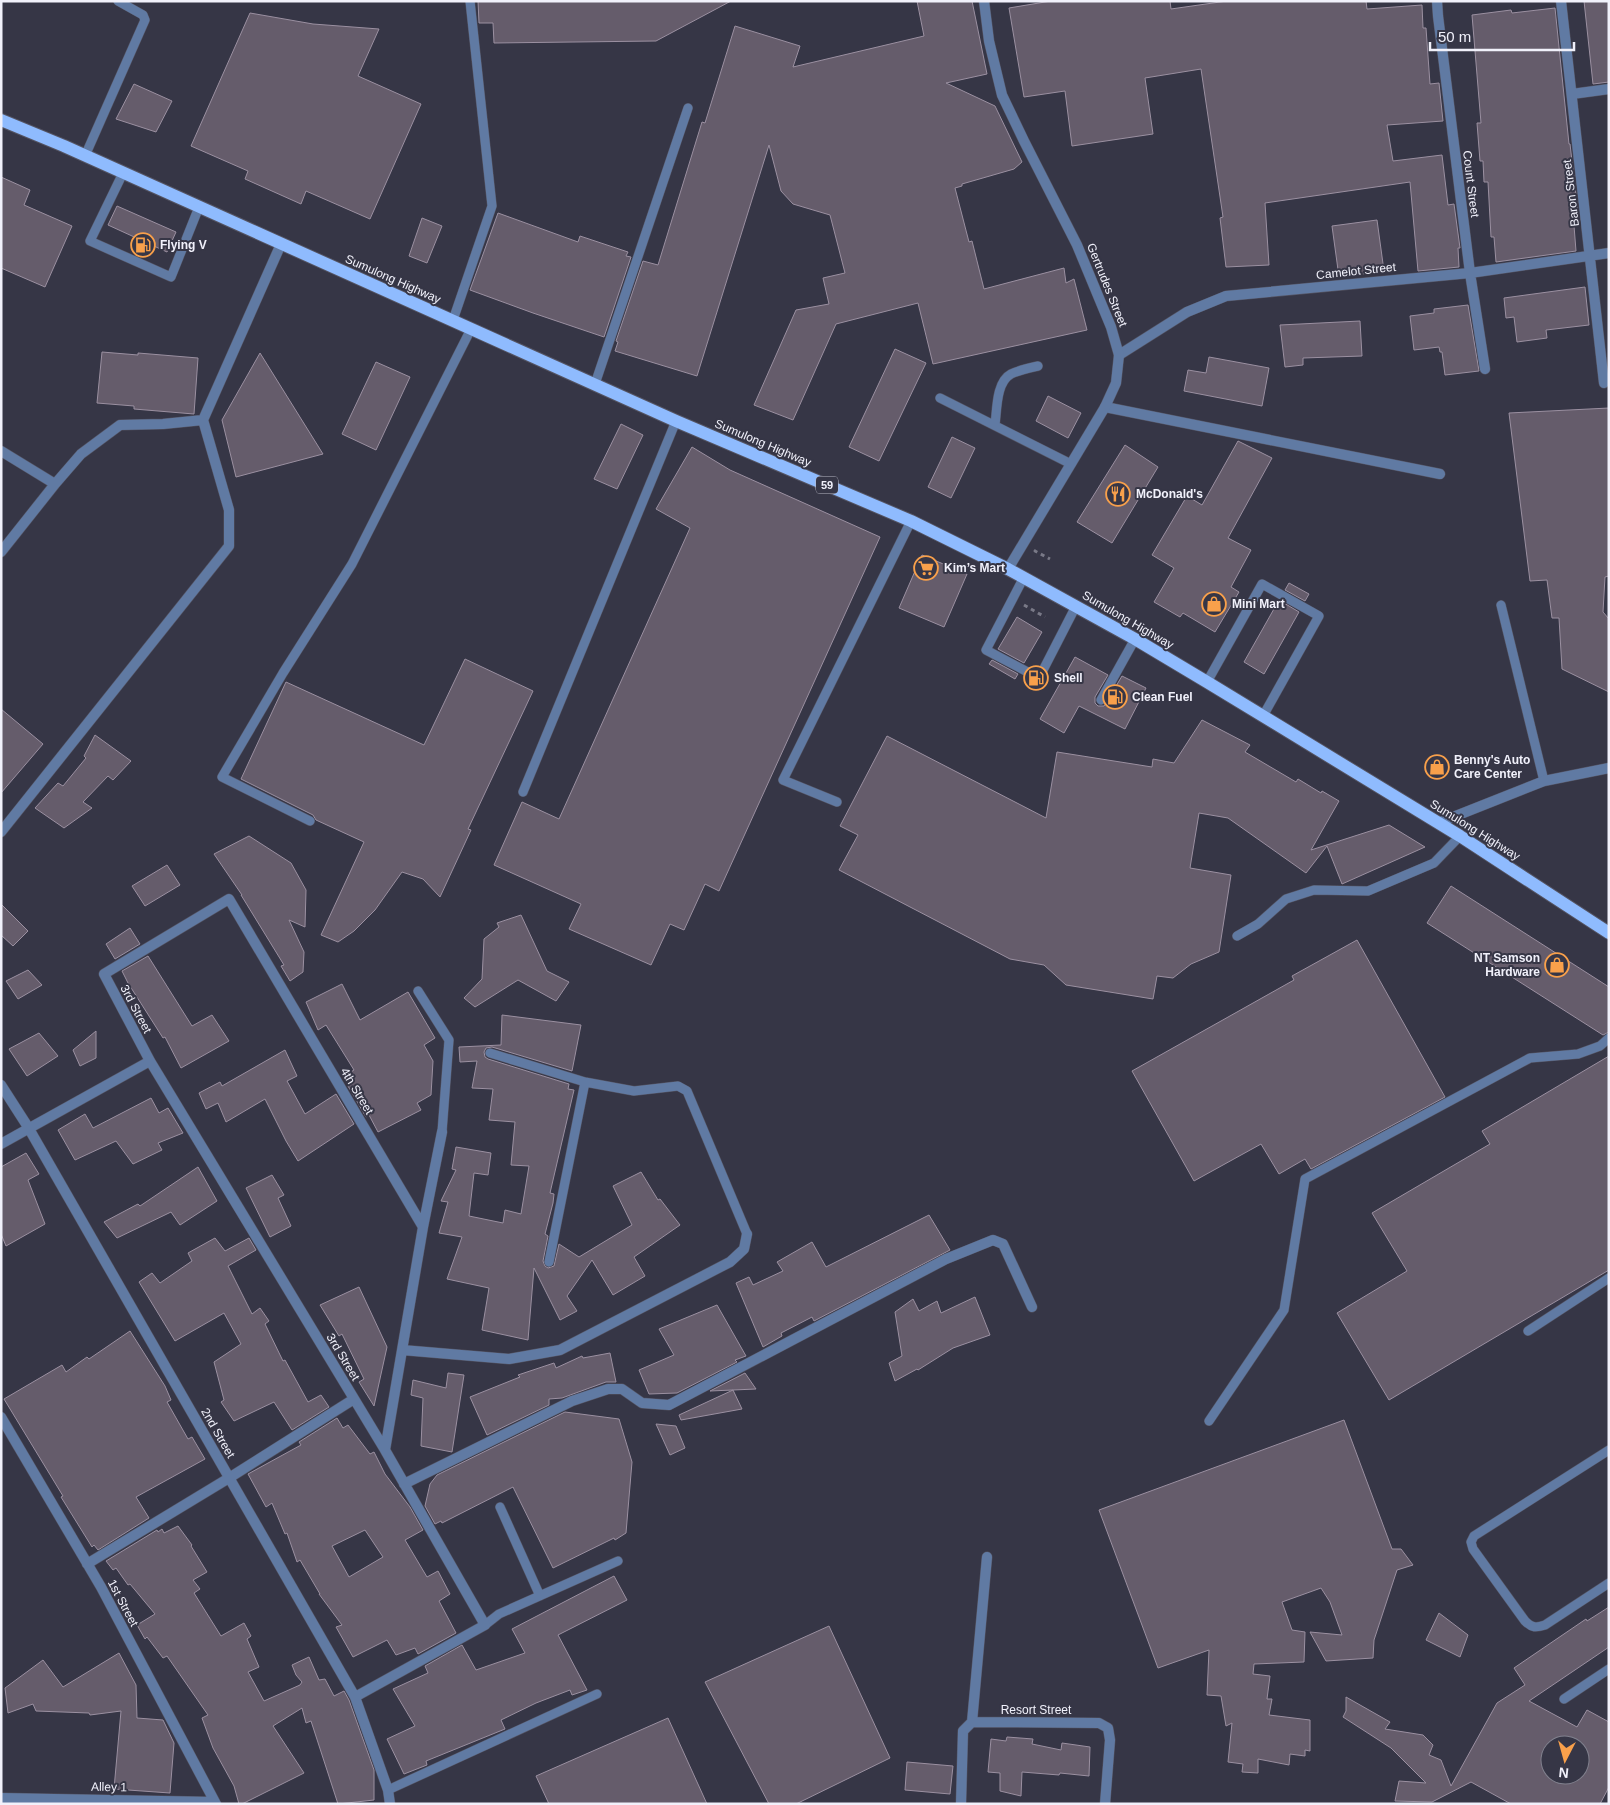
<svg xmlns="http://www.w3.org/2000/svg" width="1610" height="1805" font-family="Arial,sans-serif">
<rect width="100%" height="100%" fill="#363646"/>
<path fill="#655c6b" stroke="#9b90a1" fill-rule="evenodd" d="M478,1H731L656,41L494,43L493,23H479Z
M917,1H972L987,74L946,83L995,106L1022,162L1014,169L962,184V186L955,188L969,242L972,241L984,289L1064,268L1066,283L1074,279L1087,330L933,364L918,303L836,324L793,420L754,405L796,310L829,304L823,278L845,273L830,215L793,204L781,191L769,145L697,376L615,351L618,342L616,341L643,261L658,265L702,122L705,123L735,26L800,46L793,67L924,36Z
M1051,1H1170L1171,9L1227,1H1366L1367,9L1422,5L1423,28H1426L1430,84L1439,83L1443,121L1387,125L1393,161L1442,155L1448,205L1454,204L1460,248H1458L1459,267L1418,271L1410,182L1265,203L1269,265L1226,267L1220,218L1223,217L1201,69L1145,78L1153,134L1072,146L1065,91L1024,97L1009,8Z
M1584,1H1609V82L1593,84Z
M1555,8L1569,144H1570L1578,212L1573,213L1576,251L1496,262L1494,237H1491L1488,182H1484L1483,161H1480L1477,123H1481L1472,15L1511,10L1512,13Z
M250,13L313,24L379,29L358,76L421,104L370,219L306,191L301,204L245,179L248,171L191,146Z
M134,84L172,101L156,132L116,119Z
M1,177L30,190L24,205L72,226L45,287L1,268Z
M117,206L176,232L167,252L108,225Z
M498,213L578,242L580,236L628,252L626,256L631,257L604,337L533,313L470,290Z
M422,218L442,226L427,263L409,256Z
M1377,220L1384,271L1339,277L1332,226Z
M1585,287L1589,325L1546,330L1547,338L1517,342L1514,317L1506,318L1504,298Z
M1468,305L1479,371L1445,375L1442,352H1440L1439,347L1414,350L1410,316L1434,313V309Z
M1360,321L1362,356L1303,358V365L1285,367L1280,325Z
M895,349L926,363L879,461L849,447Z
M102,352L138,355V353L198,358L194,414L134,409V406L97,403Z
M260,353L323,454L236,477L222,420Z
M1209,357L1269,368L1262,406L1184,391L1188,370L1206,373Z
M376,362L410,377L376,450L342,434Z
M1048,396L1081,413L1068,438L1036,421Z
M1609,408V576L1605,577L1603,612L1609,619V692L1562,669L1559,618H1552L1547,580L1530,581L1509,413Z
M621,424L643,435L617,489L594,479Z
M952,437L975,448L951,498L928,487Z
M1238,441L1272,458L1228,538L1251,550L1231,587L1239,592L1215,632L1183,613L1180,617L1154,602L1174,568L1152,555L1187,496L1202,505Z
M1125,445L1158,467L1112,543L1077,522Z
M692,447L730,470L880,537L719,891L705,884L684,930L670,924L651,965L569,929L581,904L494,865L522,802L559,819L690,528L656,509Z
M922,555L967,574L944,627L899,608Z
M1289,583L1309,594L1305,601L1285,590Z
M1279,600L1299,612L1264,674L1244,662Z
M1017,617L1042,632L1024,663L998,649Z
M1075,657L1108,675L1095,697V703L1098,706H1104L1106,703L1122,676L1146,688L1125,729L1079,706L1064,733L1040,719Z
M465,659L533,691L468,829L471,830L440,897L423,879L402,872L375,910L354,931L338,942L321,935L364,842L316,820L313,815L241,779L286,682L424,745Z
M992,660L1018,674L1015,679L989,664Z
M1,709L43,744L1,793Z
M1202,720L1250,745L1245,752L1296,782L1298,779L1321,793L1322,791L1339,801L1311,850L1389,825L1425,847L1342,884L1327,846L1306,873L1228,818L1199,813L1190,868L1231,875L1219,952L1191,964L1173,978L1157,976L1153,999L1066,985L1044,965L1010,959L839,870L858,835L840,826L887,736L1046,818L1057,752L1152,767L1153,759L1174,763Z
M95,735L131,761L113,780L108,776L83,802L92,808L64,828L35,808L58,783L63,786L86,758L84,756Z
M249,836L291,863L306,890L305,927L289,920L304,952L303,972L290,981L281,966L284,965L241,895H242L214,854Z
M167,865L180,885L145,906L132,886Z
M1451,886L1609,987V1032L1603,1035L1427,923Z
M1,904L28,931L13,946L1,935Z
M521,915L547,971L569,982L556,1001L518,980L475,1007L464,998L482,979L484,939L499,927L497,923Z
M130,928L140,944L115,959L106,944Z
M1357,940L1445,1097L1311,1169L1305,1159L1279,1174L1261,1144L1194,1181L1132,1071L1294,980L1292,976Z
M148,956L192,1026L212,1015L229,1041L181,1068L165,1037L163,1038L128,983L122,971Z
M28,970L42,985L18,999L6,981Z
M342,984L360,1020L408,992L435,1038L424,1045L433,1061L431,1095L417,1103L421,1110L378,1132L369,1115L366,1117L348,1086L350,1084L346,1075L354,1070L326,1025L318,1030L306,1002Z
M502,1015L581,1025L572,1071L492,1047L486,1048L484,1052L485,1057L488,1059L569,1084L568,1089L574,1090L550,1193L554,1194L553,1203L545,1234L548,1236L543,1261L545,1266L548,1268L554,1266L559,1244L579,1257L632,1225L613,1186L641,1172L658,1200L660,1199L680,1225L634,1257L645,1276L613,1295L592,1260L567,1296L577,1311L560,1320L534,1268L528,1340L482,1330L489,1288L447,1279L462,1237L439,1233L448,1202L441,1201L456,1170L452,1169L456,1147L491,1153L488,1175L474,1173L469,1216L503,1223L505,1210L521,1214L529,1166L511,1165L515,1122L489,1120L493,1089L472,1088L477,1061L460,1062L459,1047L501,1045Z
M96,1031V1058L80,1066L73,1050Z
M39,1033L58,1056L27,1076L9,1049Z
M285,1050L297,1076L287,1081L305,1114L336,1094L354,1124L298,1161L286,1141L265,1099L226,1122L218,1103L206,1109L199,1093L220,1082L222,1086Z
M1609,1056V1270L1389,1400L1337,1313L1407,1271L1372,1213L1490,1144L1482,1131Z
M151,1098L159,1113L168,1108L183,1133L158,1143L162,1150L133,1164L116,1141L75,1160L58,1130L85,1114L93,1128Z
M26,1153L39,1174L28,1180L45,1224L6,1246L1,1234V1167Z
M198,1167L217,1201L180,1225L171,1212L117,1238L104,1222L138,1204L140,1206Z
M272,1175L284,1195L278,1198L291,1226L270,1237L246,1188Z
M929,1215L950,1250L814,1321L812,1317L781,1333L782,1336L763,1347L736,1283L749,1277L753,1285L783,1271L777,1262L812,1242L826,1267Z
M215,1238L225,1251L249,1238L256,1250L228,1266L252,1314L260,1308L269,1321L265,1324L283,1361L285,1360L308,1402L321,1395L329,1407L292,1430L274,1402L234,1421L221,1402L224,1400L214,1362L241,1344L224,1313L175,1341L139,1282L152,1273L160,1283L192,1261L188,1253Z
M359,1287L387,1347L374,1406L359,1382L364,1379L342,1334L339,1336L320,1305Z
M975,1297L990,1335L953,1348L918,1370L917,1369L895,1381L889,1363L902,1356L895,1312L913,1299L919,1311L937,1301L941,1313Z
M717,1305L746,1356L735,1360L737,1362L677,1393L649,1394L639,1370L674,1355L659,1329Z
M130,1331L165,1386L171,1400L167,1402L188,1439L192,1437L205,1459L136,1497L149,1518L98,1550L94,1545L92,1547L61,1497L63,1496L4,1399L62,1365L66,1372L87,1357L89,1359Z
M610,1353L616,1382H606L562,1398L549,1399V1405L487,1435L470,1397L520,1377L518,1375L554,1363L556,1368L582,1356L583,1358Z
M448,1373L464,1375L452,1452L421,1446L423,1398L411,1395L413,1380L446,1388Z
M745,1373L756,1389L710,1391Z
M733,1390L742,1409L681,1420L679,1415Z
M565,1412L619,1419L632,1462L626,1533L615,1540L614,1538L553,1568L513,1487L442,1523L441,1521L435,1524L425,1506L430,1484L437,1475Z
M337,1418L343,1428L348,1425L370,1454L374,1452L385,1474L410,1507L423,1530L405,1540L427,1577L438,1571L450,1594L439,1601L456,1633L418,1654L415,1648L396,1655L387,1640L353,1657L336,1627L342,1625L319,1594H320L300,1560L297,1562L287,1533L285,1534L272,1503L266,1507L248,1474L301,1445L299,1442ZM365,1530L383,1557L349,1577L332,1546Z
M1344,1420L1392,1549H1401L1413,1565L1397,1570L1374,1640L1373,1658L1326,1661L1310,1632L1342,1635L1330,1602L1321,1588L1282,1602L1292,1630L1305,1632L1304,1662L1254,1664L1253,1674L1270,1676L1267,1699H1272L1269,1715L1310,1720V1751L1305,1750V1756L1290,1754L1289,1765L1258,1759V1773L1242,1772L1243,1764L1228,1762L1232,1723L1226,1726L1221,1696L1207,1695L1209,1650L1158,1668L1099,1510Z
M656,1424L676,1426L685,1448L670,1455Z
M178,1526L192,1545L191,1546L207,1572L193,1580L200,1589L194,1593L221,1636L244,1623L251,1636L247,1639L259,1667L248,1672L264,1701L300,1685L302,1682L296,1675L292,1665L309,1657L319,1680L325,1679L334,1696L344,1691L349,1700L374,1770V1800L338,1804L311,1721L306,1723L302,1708L273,1726L304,1773L242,1804H239L234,1786L213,1748L202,1718L208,1715L167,1656L163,1658L147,1637L145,1639L137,1625L155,1614L130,1584L128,1585L116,1568L113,1570L106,1561L157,1530L158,1532L162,1529L164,1533Z
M614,1576L627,1600L558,1635L587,1690L572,1695L570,1690L536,1703L501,1720L505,1729L426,1761L427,1765L404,1774L387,1739L415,1726L393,1689L428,1673L425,1666L462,1645L476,1670L525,1653L512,1629Z
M1609,1607V1647L1529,1701L1577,1727L1587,1710L1609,1722V1787L1600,1804H1511L1471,1782L1432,1802L1395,1801L1399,1781L1426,1783L1391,1748L1343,1717L1346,1711V1697L1390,1722L1385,1729L1423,1735L1433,1745L1429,1755L1441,1760L1451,1786L1497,1703L1525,1685L1514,1668L1586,1619L1587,1621ZM1550,1745H1580V1775H1550Z
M1439,1613L1468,1635L1460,1657L1426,1640Z
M829,1626L890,1758L796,1804H769L705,1682Z
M119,1653L136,1685L137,1718L163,1720L174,1743L170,1793L114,1789L121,1711L90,1715L89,1713L36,1711L33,1704L8,1713L5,1688L43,1660L63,1687Z
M668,1718L707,1804H549L536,1776Z
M1007,1737L1033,1739L1032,1744L1061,1750L1062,1743L1090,1747L1089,1776L1060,1773L1059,1775L1022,1772L1021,1796L1000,1791V1773L988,1772L991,1739L1006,1741Z
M907,1762L953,1766L950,1794L905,1790Z"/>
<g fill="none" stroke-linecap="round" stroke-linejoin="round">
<g stroke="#545463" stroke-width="10">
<path id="service" d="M85,156L145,20L143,15L118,1
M123,173L90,241L171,277L199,207
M453,320L492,206L470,1
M595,384L688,108
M940,398L1071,464
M995,425C997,410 996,382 1011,374C1019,370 1029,368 1038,366
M1024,577L986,650L1039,678L1076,606
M1501,605L1544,781
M1207,682L1262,584L1319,616L1263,716
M1101,700L1135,639
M523,792L676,421
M837,802L783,780L911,521
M310,821L222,777L283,673L352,564L471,329
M1237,936L1258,924L1286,899L1314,890L1368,891L1434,863L1460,836
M418,991L449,1040L442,1132
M490,1053L585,1082L634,1091L678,1086L687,1091L747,1234
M549,1262L585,1082
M1528,1331L1609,1278
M1209,1421L1284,1310L1305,1179L1530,1058L1578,1054L1600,1046L1609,1038
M1609,1450L1474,1536L1471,1542L1473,1549L1525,1621C1532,1628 1536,1628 1545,1625L1609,1583
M500,1507L540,1596
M485,1625L499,1614L618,1561
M1564,1699L1609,1669
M388,1790L597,1694"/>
</g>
<g stroke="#545463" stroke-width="11">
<path id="minor" d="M1437,1L1438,16L1470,273L1485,369
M1561,1L1604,383
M1572,94L1609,89
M1119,355L1187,312L1226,296L1470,273L1609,253
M1105,407L1440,474
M1,451L55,484
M1,552L55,484L81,454L120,425L163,424L203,420
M1,832L229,546V510L203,420L281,244
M1,1085L28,1127L355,1697L388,1790L390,1804
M1,1144L150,1061
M402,1350L509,1359L560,1350L730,1262L744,1249L747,1234
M1,1417L101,1587L216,1804
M385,1450L423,1227L442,1132
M404,1484L572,1401L608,1389H622L642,1403L669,1405L946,1259L993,1240L1003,1244L1032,1307
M87,1564L229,1478L354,1399
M355,1697L485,1625L385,1450L150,1061L104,974L229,899L423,1227
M972,1722L987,1557
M1,1798L215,1802
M961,1804L963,1731L972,1722L1099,1723L1108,1728L1110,1740L1105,1804"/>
</g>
<g stroke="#545463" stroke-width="11">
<path id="tertiary" d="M984,1L989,41L1002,95L1024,141L1077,245L1111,327L1119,355L1116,383L1105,407L1008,569
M1438,823L1544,781L1609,768"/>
</g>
<g stroke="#545463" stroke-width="14">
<path id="primary" d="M1,120L64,146L676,421L911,521L1008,569L1135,639L1207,682L1460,836L1609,933"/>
</g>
<path stroke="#797987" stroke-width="3" stroke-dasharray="4 4" stroke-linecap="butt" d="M1036,550L1035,551L1050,559
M1024,605L1045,617"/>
<use href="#service" stroke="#607aa3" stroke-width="9"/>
<use href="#minor" stroke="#607aa3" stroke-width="10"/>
<use href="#tertiary" stroke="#607aa3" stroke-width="10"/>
<use href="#primary" stroke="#8fbbfe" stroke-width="12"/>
</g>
<defs>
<g id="fuel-ring" transform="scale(1.25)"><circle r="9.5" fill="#363646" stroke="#f8a04b" stroke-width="1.5"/><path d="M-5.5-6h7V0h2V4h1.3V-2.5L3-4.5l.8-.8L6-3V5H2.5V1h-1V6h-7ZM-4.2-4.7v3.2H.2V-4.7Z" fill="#f8a04b"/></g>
<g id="restaurant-ring" transform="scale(1.25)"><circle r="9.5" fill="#363646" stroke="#f8a04b" stroke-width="1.5"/><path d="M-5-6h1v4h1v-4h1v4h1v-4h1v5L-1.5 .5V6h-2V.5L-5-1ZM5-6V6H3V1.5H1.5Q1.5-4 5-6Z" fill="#f8a04b"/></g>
<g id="supermarket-ring" transform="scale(1.25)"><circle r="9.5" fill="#363646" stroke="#f8a04b" stroke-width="1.5"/><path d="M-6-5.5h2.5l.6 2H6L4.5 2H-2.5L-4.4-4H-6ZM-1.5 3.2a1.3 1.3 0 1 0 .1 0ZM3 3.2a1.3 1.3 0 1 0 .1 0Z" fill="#f8a04b"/></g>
<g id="shop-ring" transform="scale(1.25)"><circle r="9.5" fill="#363646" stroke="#f8a04b" stroke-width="1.5"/><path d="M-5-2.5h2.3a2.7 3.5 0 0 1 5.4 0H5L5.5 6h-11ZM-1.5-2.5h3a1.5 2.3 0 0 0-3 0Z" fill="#f8a04b"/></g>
</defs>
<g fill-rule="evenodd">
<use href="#fuel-ring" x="143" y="245"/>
<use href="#restaurant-ring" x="1118" y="494"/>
<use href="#supermarket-ring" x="926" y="568"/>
<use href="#shop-ring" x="1214" y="604"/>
<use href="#fuel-ring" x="1036" y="678"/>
<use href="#fuel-ring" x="1115" y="697"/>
<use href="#shop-ring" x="1437" y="767"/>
<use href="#shop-ring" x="1557" y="965"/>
</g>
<g text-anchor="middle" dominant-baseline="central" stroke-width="4" stroke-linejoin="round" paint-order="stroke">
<rect fill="#363646" stroke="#b9b9c5" stroke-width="1" x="816" y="476.5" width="22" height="17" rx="4"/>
<g font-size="11" font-weight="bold" fill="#f1f1fb">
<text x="827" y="485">59</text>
</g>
<g font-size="12" fill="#f1f1fb" stroke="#363646">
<text transform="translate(1471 184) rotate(83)">Count Street</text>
<text transform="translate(1571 193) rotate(-97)">Baron Street</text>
<text transform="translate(1356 271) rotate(-6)">Camelot Street</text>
<text transform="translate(393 279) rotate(24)">Sumulong Highway</text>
<text transform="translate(1107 285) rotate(68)">Gertrudes Street</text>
<text transform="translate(763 443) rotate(23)">Sumulong Highway</text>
<text transform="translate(1128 620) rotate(30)">Sumulong Highway</text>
<text transform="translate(1475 830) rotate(32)">Sumulong Highway</text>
<text transform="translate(136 1009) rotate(62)">3rd Street</text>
<text transform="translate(357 1091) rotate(59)">4th Street</text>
<text transform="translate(343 1357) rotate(59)">3rd Street</text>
<text transform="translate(218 1433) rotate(60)">2nd Street</text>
<text transform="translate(123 1603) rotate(62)">1st Street</text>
<text x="1036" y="1710">Resort Street</text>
<text transform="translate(109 1787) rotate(1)">Alley 1</text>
</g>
<g font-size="12" font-weight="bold" fill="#f1f1fb" stroke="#363646" text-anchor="start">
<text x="160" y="245">Flying V</text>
<text x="1136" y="494">McDonald's</text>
<text x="944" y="568">Kim’s Mart</text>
<text x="1232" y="604">Mini Mart</text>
<text x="1054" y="678">Shell</text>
<text x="1132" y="697">Clean Fuel</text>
<text x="1454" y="760">Benny's Auto<tspan x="1454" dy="14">Care Center</tspan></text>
<text x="1540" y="958" text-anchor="end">NT Samson<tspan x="1540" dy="14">Hardware</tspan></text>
</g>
</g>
<rect width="1610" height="1805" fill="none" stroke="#f1f1fb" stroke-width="5"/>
<g transform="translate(1565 1760) rotate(186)"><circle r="24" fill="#363646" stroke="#81818e"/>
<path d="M0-4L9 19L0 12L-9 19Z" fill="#f8a04b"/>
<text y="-8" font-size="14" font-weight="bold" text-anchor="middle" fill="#f1f1fb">N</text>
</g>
<path d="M1430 42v8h144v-8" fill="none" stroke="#f1f1fb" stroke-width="2.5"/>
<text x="1438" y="42" font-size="15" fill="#f1f1fb" stroke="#363646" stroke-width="4" paint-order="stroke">50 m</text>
</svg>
